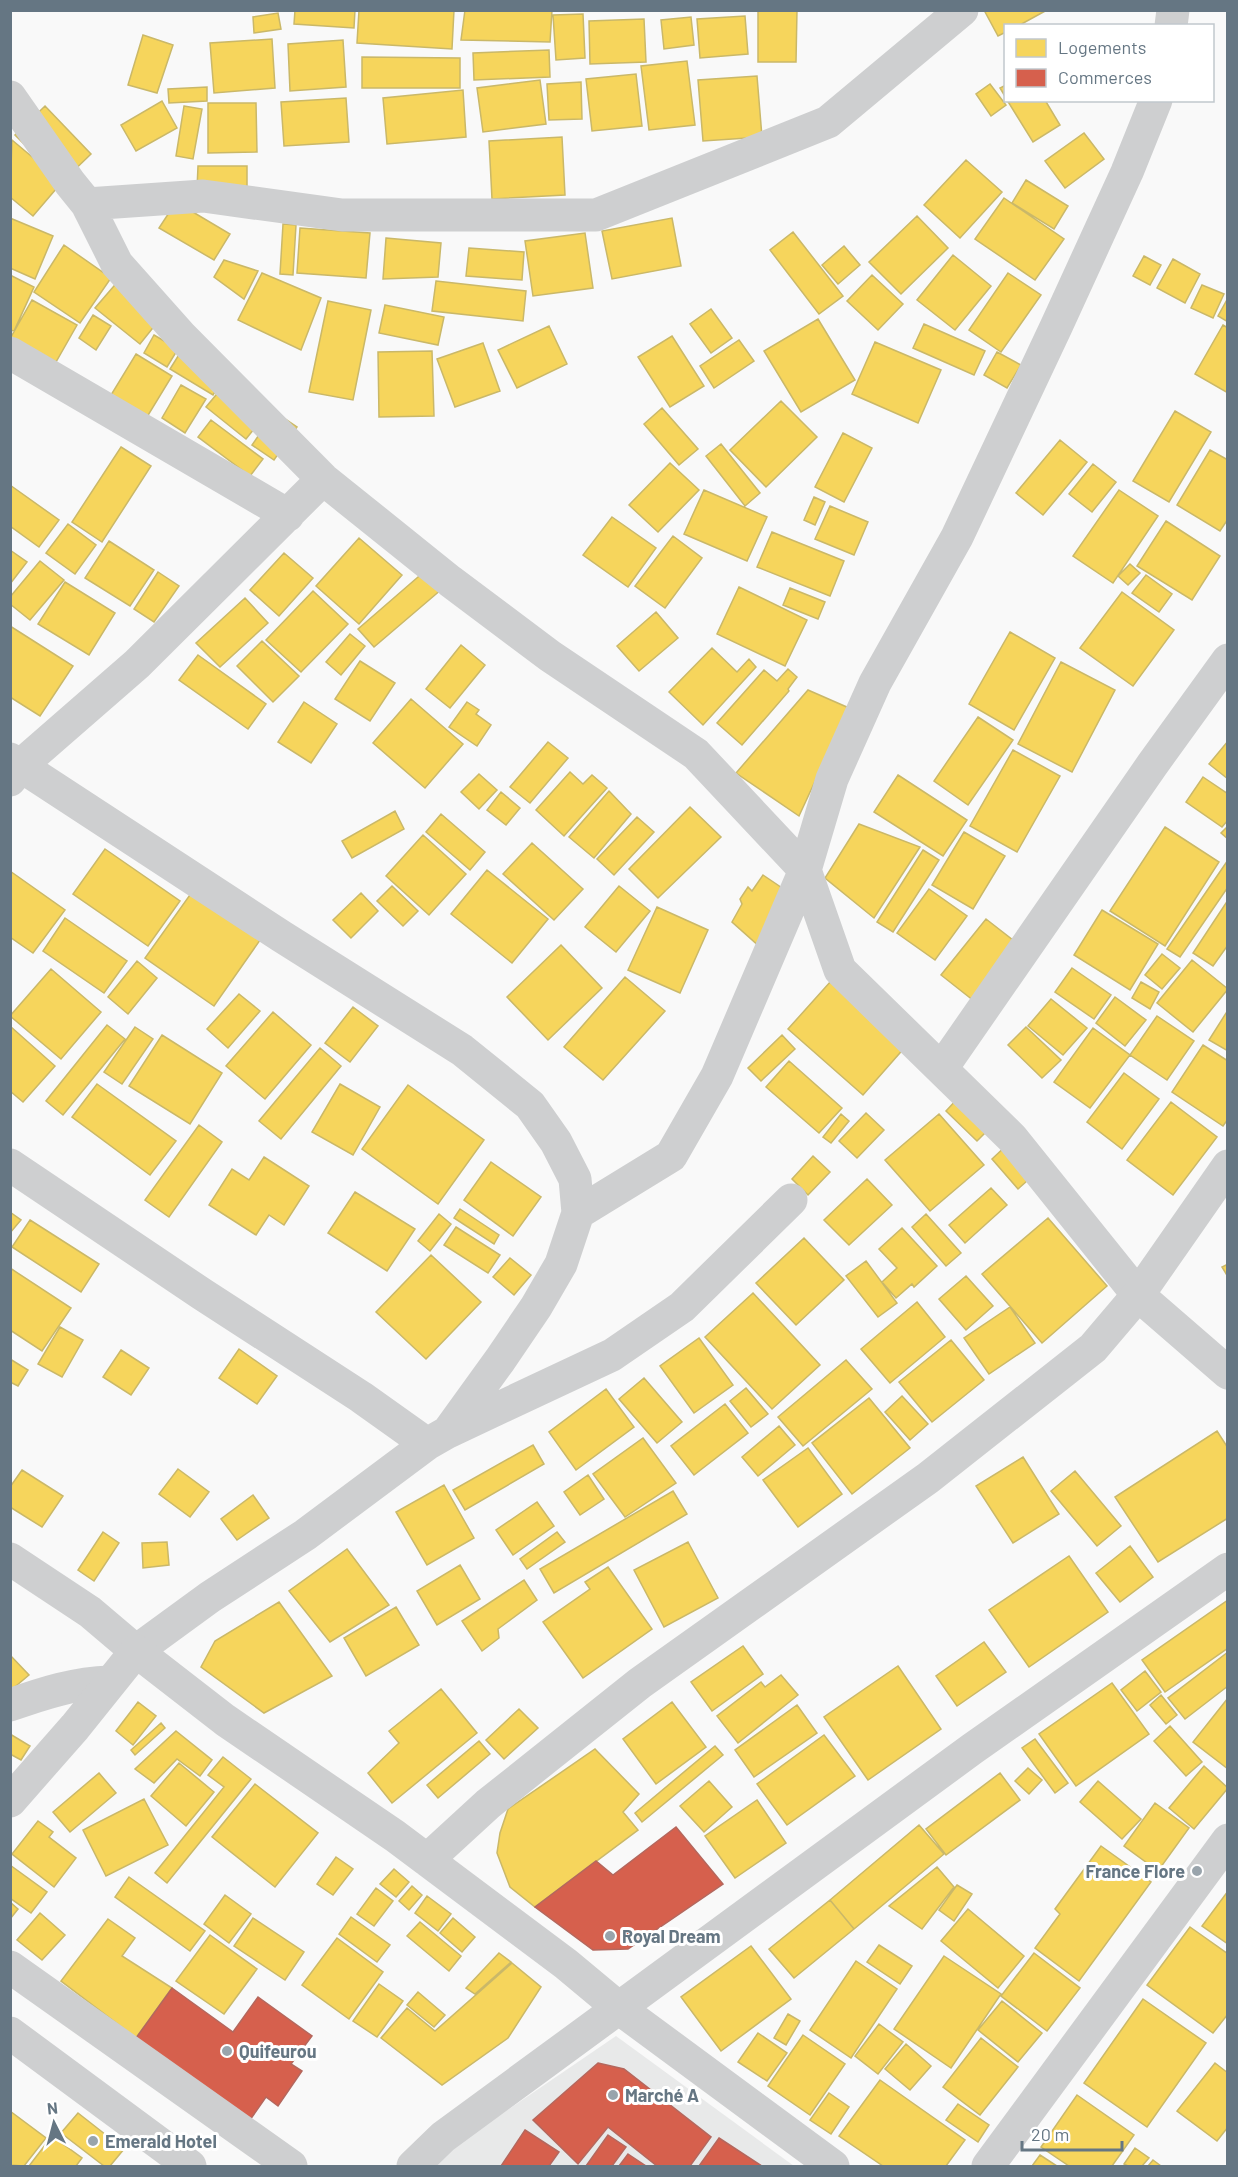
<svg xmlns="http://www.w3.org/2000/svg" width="1238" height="2177" font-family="Barlow,sans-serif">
<rect width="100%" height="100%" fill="#f9f9f9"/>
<path fill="#e8e9e9" d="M616,2036L794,2166H432L443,2154Z"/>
<path fill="#f6d55c" stroke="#cab868" stroke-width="1.5" d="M295,10H355L354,28L294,24Z
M359,10H454L452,49L357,43Z
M465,10H552L550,42L461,40Z
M758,10H797L796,62H758Z
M984,10H1047L1018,26H1006V32L998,36Z
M278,13L281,29L254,33L253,17Z
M583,14L585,58L556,60L553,15Z
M745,16L748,54L700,58L697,19Z
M691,17L694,45L664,49L661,20Z
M644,19L646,62L590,64L589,21Z
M143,35L173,45L157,93L128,85Z
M272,39L275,88L214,93L210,43Z
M343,40L346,87L290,91L288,44Z
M549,50L550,77L474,80L473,53Z
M362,57L460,58V88H362Z
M687,61L695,125L649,130L641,66Z
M636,74L642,126L592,131L586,79Z
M757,76L762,137L703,141L698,80Z
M540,80L546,124L483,132L477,88Z
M581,82L582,119L549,120L547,84Z
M990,84L1006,105L991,116L976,94Z
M1006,85V98L1000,88Z
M207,87V101L169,103L168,89Z
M463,90L466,137L387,144L383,98Z
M346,98L349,142L284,146L281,102Z
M1007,100H1045L1060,125L1033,142Z
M162,101L177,128L136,151L121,125Z
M208,103H256L257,152L208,153Z
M45,106L91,154L62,182L15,135Z
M184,106L202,109L193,159L176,156Z
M1084,133L1104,159L1065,188L1045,161Z
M562,137L565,195L492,199L489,141Z
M12,140L62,182L33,216L10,197Z
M966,160L1002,192L960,238L924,205Z
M198,166H247V189H197Z
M1026,180L1068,206L1054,229L1012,203Z
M1004,198L1064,239L1035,280L975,239Z
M176,202L230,234L214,260L159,228Z
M917,216L948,248L901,294L869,262Z
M10,218L53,236L35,279L10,268Z
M672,218L681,266L612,279L602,231Z
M283,224L296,225L293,275L280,274Z
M300,228L370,233L366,278L297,273Z
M793,232L843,296L819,314L770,250Z
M585,233L593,288L533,296L525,241Z
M386,238L441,243L438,277L383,279Z
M64,245L111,278L80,323L34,292Z
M844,246L860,265L838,284L822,265Z
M469,248L524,252L522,280L466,276Z
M953,255L991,286L955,330L917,300Z
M1144,256L1161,265L1150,285L1133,276Z
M1173,259L1200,274L1185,303L1157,288Z
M224,260L258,271L244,299L214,277Z
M262,273L321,298L301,350L238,320Z
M1008,273L1041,295L1001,352L969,330Z
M10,275L34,287L14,331L10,330Z
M872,275L903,304L878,330L847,301Z
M120,279L164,314L140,344L95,308Z
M436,281L526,291L523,321L432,311Z
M1202,285L1224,294L1213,318L1191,308Z
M1228,298V322L1218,316Z
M32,300L77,325L56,362L11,337Z
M328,301L371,310L353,400L309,392Z
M385,305L444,317L438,345L379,333Z
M711,309L732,338L711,353L690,324Z
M93,315L111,326L96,350L79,338Z
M818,319L855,380L801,412L764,351Z
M924,324L985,351L974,375L913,348Z
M1223,325L1228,328V393L1195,374Z
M549,326L567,364L517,388L498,350Z
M154,335L178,349L167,367L144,353Z
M672,336L704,386L670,407L638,357Z
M739,340L754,361L714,388L700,366Z
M875,342L941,370L918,423L852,394Z
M483,343L500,391L455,407L437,359Z
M185,345L228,371L213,395L170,369Z
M432,351L434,416L379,417L378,352Z
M997,352L1021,365L1007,388L984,375Z
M136,354L172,376L147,417L111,395Z
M231,377L270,409L246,439L206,407Z
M181,385L206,399L185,433L162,418Z
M781,401L817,437L766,487L730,450Z
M662,408L698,449L679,465L644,424Z
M1175,411L1211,432L1169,502L1133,481Z
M275,412L297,427L274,460L252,445Z
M211,420L263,459L250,476L198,437Z
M843,433L872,448L844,502L815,487Z
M1060,440L1087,462L1043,515L1016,493Z
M721,444L760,493L745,506L706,456Z
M121,447L151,466L102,542L72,522Z
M1210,450L1228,460V519L1220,531L1177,505Z
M670,463L699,490L658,532L629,505Z
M1093,464L1116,482L1092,512L1069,494Z
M10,485L59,520L39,547L10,526Z
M704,490L767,517L747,561L684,534Z
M1119,490L1158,516L1113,583L1073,556Z
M814,497L825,502L815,525L804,520Z
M830,506L868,522L854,555L815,539Z
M612,517L656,548L628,587L583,555Z
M1166,521L1220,556L1192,600L1137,566Z
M68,524L96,545L75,574L46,553Z
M772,532L844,561L830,596L757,567Z
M673,536L702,558L665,608L635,586Z
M359,538L402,575L359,624L316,586Z
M109,541L154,570L130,606L85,578Z
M10,550L27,562L10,584Z
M284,553L313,578L279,616L250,590Z
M40,561L64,580L30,620L10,604V597Z
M433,564L449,583L374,647L358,629Z
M1130,564L1140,573L1128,585L1118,576Z
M158,572L179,586L154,622L134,609Z
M1146,575L1172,594L1159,612L1132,593Z
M65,582L115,613L89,655L38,624Z
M739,587L807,620L785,666L717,634Z
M790,588L825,602L818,619L783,605Z
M313,591L348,624L301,672L266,640Z
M1122,592L1174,630L1133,686L1080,648Z
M245,598L268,623L220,667L196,643Z
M656,612L678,638L639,671L617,646Z
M10,626L73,666L40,716L10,697Z
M1010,632L1055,658L1014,730L969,704Z
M350,634L365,646L341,675L326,662Z
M262,641L299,676L273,702L237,666Z
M461,645L485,665L450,708L426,689Z
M712,648L737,672L749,659L756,667L703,725L669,692Z
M198,655L266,704L248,729L179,680Z
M360,661L395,683L370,721L335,699Z
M1061,662L1115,690L1072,772L1018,744Z
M788,669L797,677L788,689L789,691L742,745L717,723L764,670L777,681Z
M808,690L849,708L799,816L736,773Z
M411,699L463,744L425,788L373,743Z
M304,702L337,724L311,763L278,742Z
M467,702L479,710L476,714L491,725L477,746L449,727Z
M978,717L1013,740L968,805L934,781Z
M1228,741V779L1209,764Z
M548,742L568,758L530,803L510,787Z
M1013,750L1060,776L1017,852L970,826Z
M570,772L583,784L592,775L607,788L564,836L536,810Z
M479,774L497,790L479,809L461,792Z
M898,775L967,820L943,856L874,812Z
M1203,777L1228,794V820L1222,827L1186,802Z
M609,791L631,814L594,858L569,837Z
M501,792L520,808L506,825L487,810Z
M690,807L721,837L658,898L629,869Z
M395,811L404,829L352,858L342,841Z
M441,814L485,852L470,870L426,832Z
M637,817L654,832L614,875L597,859Z
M859,824L920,847L874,918L825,878Z
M1228,826V839L1221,833Z
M1165,827L1219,862L1165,946L1110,911Z
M964,832L1005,856L973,909L932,885Z
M423,835L466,874L429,915L386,876Z
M532,843L583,889L554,920L503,874Z
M105,849L180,901L148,946L73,894Z
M923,850L939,860L893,932L877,922Z
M1228,860V887L1180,957L1167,949Z
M487,870L548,919L512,963L451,914Z
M10,871L65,910L33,953L10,937Z
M763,875L788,892L760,947L732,922L742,904L740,899L748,887L752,891Z
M197,885L265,933L214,1006L145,958Z
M392,886L418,911L403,926L377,901Z
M619,886L650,911L616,952L585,927Z
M929,889L967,916L935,960L897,933Z
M361,893L378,911L351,938L333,920Z
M1228,900V945L1213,966L1193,953Z
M657,907L708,930L680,993L628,970Z
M1102,910L1158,944L1130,990L1074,955Z
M65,918L127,961L104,993L43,951Z
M986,919L1018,944L974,1001L941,975Z
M561,945L602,988L548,1040L507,997Z
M1162,954L1180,968L1162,989L1145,975Z
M1192,960L1228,989L1193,1032L1157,1003Z
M137,961L157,978L128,1014L108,997Z
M1072,968L1111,995L1094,1019L1055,992Z
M51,969L101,1012L61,1059L10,1016Z
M625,977L665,1011L603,1080L564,1047Z
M831,981L906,1046L863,1095L788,1029Z
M1141,982L1159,992L1150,1009L1132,998Z
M239,994L260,1011L228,1048L207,1029Z
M1115,997L1146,1020L1125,1046L1096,1023Z
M1051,999L1087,1028L1063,1055L1028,1026Z
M353,1007L378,1026L350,1062L325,1043Z
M1228,1010V1051L1209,1040Z
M273,1012L311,1045L265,1099L226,1066Z
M1157,1016L1194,1041L1167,1080L1130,1055Z
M107,1025L125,1039L63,1115L46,1101Z
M10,1026L55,1066L23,1102L10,1091Z
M135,1027L153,1039L122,1084L104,1072Z
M1026,1027L1061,1060L1042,1078L1008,1045Z
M1093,1028L1130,1055L1090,1108L1054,1082Z
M162,1035L222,1073L190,1124L129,1086Z
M782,1035L795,1049L761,1081L748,1068Z
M1203,1045L1228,1061V1119L1223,1126L1172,1092Z
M320,1048L341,1066L281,1139L259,1121Z
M789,1061L842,1108L819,1133L766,1087Z
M1124,1073L1159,1099L1122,1149L1087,1122Z
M97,1084L176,1141L150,1175L72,1117Z
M340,1084L380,1107L353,1155L312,1132Z
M408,1085L484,1140L438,1204L362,1149Z
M958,1098L989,1129L977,1141L946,1111Z
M1171,1102L1217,1137L1173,1195L1127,1160Z
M866,1113L884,1130L857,1158L839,1141Z
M841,1114L849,1121L831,1143L823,1137Z
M939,1114L984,1165L930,1211L885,1160Z
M199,1125L222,1142L169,1217L145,1200Z
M1010,1142L1037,1172L1018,1189L992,1159Z
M813,1156L830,1172L808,1195L792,1179Z
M264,1157L309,1186L284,1225L269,1215L256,1235L209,1205L232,1169L249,1180Z
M491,1162L541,1197L513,1236L464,1200Z
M867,1179L892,1205L849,1245L824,1220Z
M991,1188L1007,1205L965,1243L949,1225Z
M355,1192L415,1229L387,1271L328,1233Z
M460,1209L499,1235L494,1244L454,1218Z
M10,1212L21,1220L10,1233Z
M439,1214L451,1224L430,1251L418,1241Z
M926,1214L961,1253L946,1266L912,1227Z
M1048,1218L1107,1286L1042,1343L982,1274Z
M30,1220L99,1264L81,1292L12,1247Z
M456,1227L500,1255L488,1273L444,1245Z
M902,1228L937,1266L914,1287L912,1284L896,1298L882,1282L897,1268L879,1249Z
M804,1238L844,1280L796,1325L756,1283Z
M431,1255L481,1302L426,1359L376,1312Z
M510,1258L531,1275L514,1295L493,1277Z
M866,1261L897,1303L878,1317L846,1276Z
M1228,1264V1277L1222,1267Z
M10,1268L71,1308L42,1351L10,1330Z
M966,1276L993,1306L966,1330L939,1299Z
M753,1293L820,1365L772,1409L705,1337Z
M917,1302L945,1337L890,1383L861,1349Z
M1010,1307L1035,1343L989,1374L964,1338Z
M60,1327L83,1340L62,1377L38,1364Z
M699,1338L733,1385L694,1413L660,1366Z
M951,1340L984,1380L932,1422L899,1382Z
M239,1349L277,1376L257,1404L219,1378Z
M121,1350L149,1368L131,1395L103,1377Z
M10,1359L28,1370L18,1386L10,1382Z
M846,1360L872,1389L803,1446L778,1417Z
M644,1378L682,1422L657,1443L619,1399Z
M746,1388L768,1414L751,1427L730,1401Z
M606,1389L634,1427L576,1470L549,1432Z
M902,1396L928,1424L910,1440L885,1412Z
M869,1398L910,1448L852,1494L812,1443Z
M725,1404L748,1433L694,1475L671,1446Z
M779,1426L795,1445L758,1476L742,1457Z
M1217,1431L1228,1448V1518L1158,1562L1115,1497Z
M643,1438L676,1483L625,1517L593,1474Z
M533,1445L544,1464L465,1510L453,1490Z
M808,1448L842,1494L798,1527L763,1480Z
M1023,1457L1059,1514L1013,1543L976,1486Z
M178,1469L209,1492L190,1517L159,1494Z
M22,1470L63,1496L42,1527L10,1507V1487Z
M1075,1471L1121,1526L1097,1546L1051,1491Z
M588,1475L604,1499L580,1515L564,1492Z
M444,1485L474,1538L427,1565L396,1512Z
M673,1491L687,1514L554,1593L540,1569Z
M253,1495L269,1518L237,1540L221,1519Z
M537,1502L554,1526L513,1555L496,1530Z
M103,1532L119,1543L94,1581L78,1570Z
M557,1532L565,1542L527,1569L520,1559Z
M167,1542L169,1565L143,1568L142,1543Z
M688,1542L718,1598L664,1627L634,1570Z
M1130,1546L1153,1577L1120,1602L1096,1573Z
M347,1549L389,1605L330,1642L289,1591Z
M1069,1556L1108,1612L1029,1667L989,1610Z
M460,1565L480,1599L437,1625L417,1591Z
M608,1567L652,1629L583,1678L543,1622L590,1589L585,1582Z
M524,1580L537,1600L498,1629L499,1638L482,1651L462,1621Z
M1228,1600V1648L1165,1692L1142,1660Z
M279,1602L332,1676L264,1713L201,1667L215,1641Z
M396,1607L419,1645L366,1676L344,1638Z
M984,1642L1006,1672L957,1706L936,1676Z
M743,1646L763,1674L712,1711L691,1682Z
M1228,1652V1686L1185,1719L1168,1698Z
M10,1655L29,1675L10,1691Z
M898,1666L941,1729L868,1780L824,1717Z
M1145,1671L1161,1692L1137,1711L1121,1690Z
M781,1675L798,1695L738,1743L717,1716L761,1682L765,1687Z
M1112,1683L1149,1734L1076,1786L1039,1734Z
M441,1689L477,1733L392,1803L368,1773L399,1743L389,1731Z
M1161,1695L1177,1715L1166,1724L1150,1705Z
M1228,1698V1769L1193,1742Z
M138,1702L156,1716L133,1745L116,1731Z
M672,1702L706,1747L656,1784L623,1739Z
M797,1705L817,1733L754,1777L735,1750Z
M519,1709L538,1728L504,1759L486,1740Z
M161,1723L165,1728L135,1755L131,1750Z
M1170,1726L1202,1762L1186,1776L1154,1741Z
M176,1731L212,1760L200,1776L177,1759L154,1783L135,1769Z
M10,1734L30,1746L21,1760L10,1754Z
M824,1735L855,1776L787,1825L757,1784Z
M1035,1739L1068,1783L1055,1793L1022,1748Z
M479,1741L490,1754L438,1798L427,1785Z
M715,1746L723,1755L642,1822L635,1813Z
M595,1749L639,1794L623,1812L638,1830L535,1907L510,1887L497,1853L500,1833L508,1809Z
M223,1757L251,1779L167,1883L155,1873L224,1787L208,1775Z
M179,1763L214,1792L186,1826L151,1796Z
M1204,1766L1228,1788L1194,1829L1169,1808Z
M1028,1768L1042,1780L1029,1794L1015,1781Z
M99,1773L116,1793L70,1832L53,1812Z
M1000,1773L1020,1800L946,1855L926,1829Z
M709,1781L732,1807L704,1832L680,1806Z
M1098,1781L1141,1819L1122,1839L1080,1802Z
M255,1784L318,1833L275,1887L212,1837Z
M144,1799L168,1845L106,1876L83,1830Z
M757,1800L786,1843L735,1878L705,1836Z
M1155,1803L1189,1828L1158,1871L1124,1846Z
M38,1821L53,1832L49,1837L76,1858L54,1887L12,1854Z
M919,1825L944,1854L854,1929L830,1900Z
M1101,1846L1151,1882L1079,1981L1035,1948L1060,1914L1055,1909Z
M336,1857L353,1869L333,1895L317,1884Z
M10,1865L47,1892L31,1913L10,1898Z
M937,1867L954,1887L922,1929L889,1906Z
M394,1869L409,1882L396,1897L380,1884Z
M129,1877L205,1931L190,1951L115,1897Z
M957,1885L972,1894L954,1921L939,1910Z
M412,1886L422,1895L409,1910L399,1901Z
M376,1888L393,1901L374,1926L357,1914Z
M1228,1891V1944L1202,1926Z
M225,1895L251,1914L229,1943L204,1924Z
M427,1896L451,1914L438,1931L415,1913Z
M830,1900L854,1929L794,1978L769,1949Z
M10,1902L18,1909L10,1919Z
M968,1909L1024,1956L998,1988L941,1941Z
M40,1913L65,1935L42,1960L17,1940Z
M351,1917L390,1945L377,1962L339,1934Z
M253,1918L304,1952L285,1980L234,1946Z
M453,1918L475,1937L462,1952L440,1933Z
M108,1919L135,1938L122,1956L172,1988L136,2038L61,1981Z
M420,1922L461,1956L449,1971L407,1936Z
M1190,1927L1228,1954V2014L1213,2033L1147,1985Z
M210,1935L257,1969L224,2014L176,1981Z
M337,1938L383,1972L349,2019L302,1985Z
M879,1945L912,1966L900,1984L867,1962Z
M751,1946L791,1999L721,2051L681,1997Z
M499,1953L511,1962L475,1994L466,1988Z
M1034,1953L1080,1988L1047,2031L1001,1996Z
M944,1956L1001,1994L951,2068L894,2029Z
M856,1961L897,1989L851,2058L810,2030Z
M512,1963L541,1987L508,2038L442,2085L381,2038L407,2008L435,2031Z
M379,1984L403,2001L377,2037L353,2021Z
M418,1992L445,2015L434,2027L407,2005Z
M1143,1999L1206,2043L1147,2127L1084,2083Z
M1002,2001L1042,2033L1018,2062L978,2030Z
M788,2014L800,2021L786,2045L774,2038Z
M879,2024L903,2042L878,2074L855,2056Z
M758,2033L787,2053L767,2081L738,2062Z
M803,2035L845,2064L810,2115L768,2086Z
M981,2038L1018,2067L980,2115L943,2087Z
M906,2044L931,2066L910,2090L885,2069Z
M1215,2063L1228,2073V2127L1217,2141L1177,2111Z
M880,2080L965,2140L946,2166H883L839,2136Z
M829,2093L849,2107L831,2134L810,2120Z
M1077,2095L1134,2135L1112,2166H1069L1041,2147Z
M958,2104L989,2125L978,2142L946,2120Z
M10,2111L46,2138L24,2166L10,2165Z
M78,2113L124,2149L110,2166H104L61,2133Z
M52,2136L82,2158L76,2166H29Z
M1135,2148L1149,2158L1142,2166H1128L1124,2164Z
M1040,2155L1057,2166H1032Z
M1153,2160L1161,2166H1148Z"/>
<path fill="#d6604d" stroke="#b4675d" stroke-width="1.5" d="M676,1827L723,1884L628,1949L593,1950L535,1907L596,1861L613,1875Z
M172,1988L233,2032L258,1997L312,2036L291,2064L302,2071L278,2106L266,2097L250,2120L136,2038Z
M598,2063L624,2069L711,2137L690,2166H657L608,2127L578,2164L533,2120Z
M525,2130L559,2152L549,2166H501Z
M608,2135L626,2147L612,2166H586Z
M719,2138L762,2166H699Z
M628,2154L646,2166H619Z"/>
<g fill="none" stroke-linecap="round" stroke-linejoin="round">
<path stroke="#cecfd0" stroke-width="33" d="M1171,26L1173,10
M10,97L70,183L87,204L117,264L182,337L323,479L450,581L550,656L696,754L805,870L840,970L1012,1138L1138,1295
M87,204L203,196L342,215H596L828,122L962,10
M10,353L288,515
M10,759L281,936L462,1050L530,1105L556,1142L575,1179L578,1213L561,1264L536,1307L500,1360L448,1432
M10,780L20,766L137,664L323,479
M942,1068L1152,765L1228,660
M10,1165L202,1294L361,1397L427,1444
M578,1213L671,1156L717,1076L805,870L832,779L875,683L957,537L1056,327L1127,172L1156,100
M10,1559L90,1612L136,1651L210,1597L305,1535L427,1444L448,1432L612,1355L682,1307L791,1200
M10,1705C44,1693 75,1683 110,1682"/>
<path stroke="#cecfd0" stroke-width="33" d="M1138,1295L1228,1373
M10,1801L75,1727L136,1651L225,1720L395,1836L566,1964L620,2009L833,2166
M427,1860L488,1804L640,1683L928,1478L1093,1348L1138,1295L1228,1166
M10,1967L291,2166
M10,2033L190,2166
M413,2166L443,2137L972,1749L1228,1569
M988,2166L1228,1840"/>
</g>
<g fill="#99a4ac" stroke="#fff" stroke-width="2">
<circle cx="1197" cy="1871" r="6"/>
<circle cx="610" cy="1936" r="6"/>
<circle cx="227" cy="2051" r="6"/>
<circle cx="613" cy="2095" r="6"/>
<circle cx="93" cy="2141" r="6"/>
</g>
<g text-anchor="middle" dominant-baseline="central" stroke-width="6" stroke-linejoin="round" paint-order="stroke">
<g font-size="18" font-weight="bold" fill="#657683" stroke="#fff" text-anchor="start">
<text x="1185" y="1871" text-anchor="end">France Flore</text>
<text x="622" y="1936">Royal Dream</text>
<text x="239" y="2051">Quifeurou</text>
<text x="625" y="2095">Marché A</text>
<text x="105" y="2141">Emerald Hotel</text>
</g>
</g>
<rect width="1238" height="2177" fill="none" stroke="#657683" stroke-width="24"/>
<rect x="1004" y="24" width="210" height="78" fill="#ffffff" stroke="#c1c8cd" stroke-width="1.5"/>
<rect x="1016" y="39" width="30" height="18" fill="#f6d55c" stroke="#c1c8cd" stroke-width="1.5"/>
<text x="1058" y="54" font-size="18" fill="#657683">Logements</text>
<rect x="1016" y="69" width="30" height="18" fill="#d6604d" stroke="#c1c8cd" stroke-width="1.5"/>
<text x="1058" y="84" font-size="18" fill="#657683">Commerces</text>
<g transform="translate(54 2123) rotate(354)" stroke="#ffffff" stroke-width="4.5" paint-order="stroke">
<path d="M0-4.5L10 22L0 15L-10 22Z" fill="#657683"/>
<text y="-9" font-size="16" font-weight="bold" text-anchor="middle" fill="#657683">N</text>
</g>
<path d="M1022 2141v9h100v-9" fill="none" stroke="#657683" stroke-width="3"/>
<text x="1031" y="2141" font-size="18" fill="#657683" stroke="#ffffff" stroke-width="4.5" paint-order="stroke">20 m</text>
</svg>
